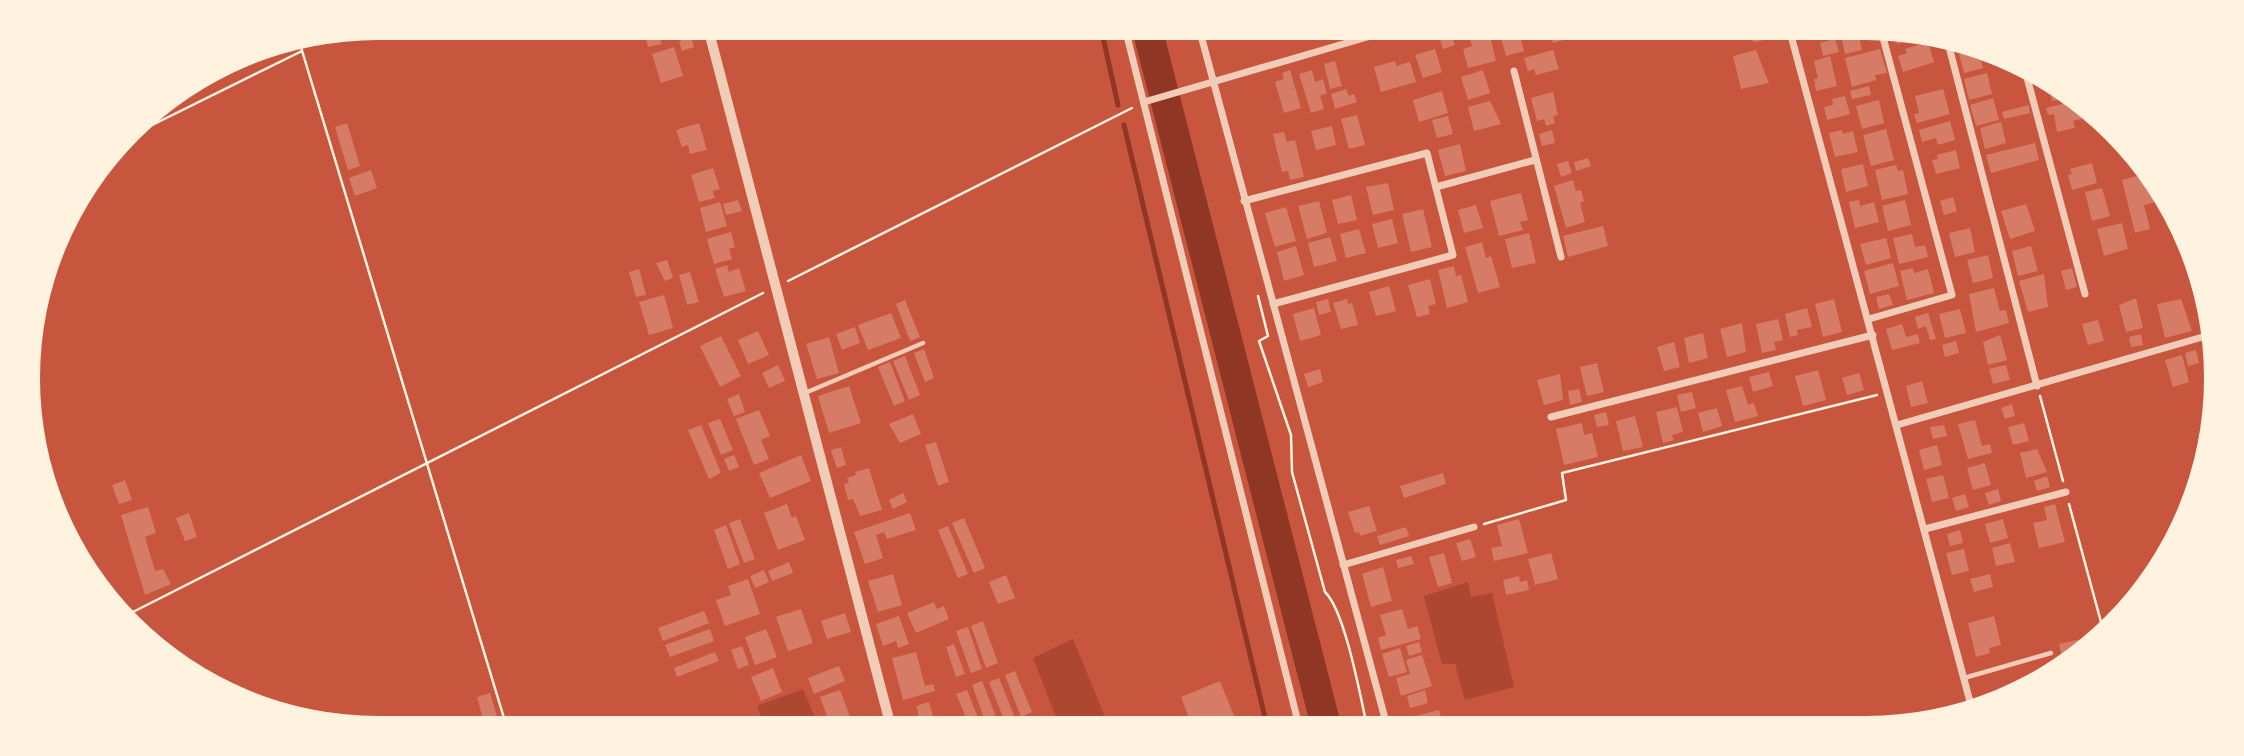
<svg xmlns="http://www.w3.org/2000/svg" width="2244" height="756" font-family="Poppins,sans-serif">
<rect width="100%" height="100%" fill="#c8553d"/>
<path fill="#ae4732" d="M1468,582L1471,597L1492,593L1514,687L1465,700L1455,664H1442L1424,596Z
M1073,639L1106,719L1089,727H1060L1033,658Z
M803,689L819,727H766L757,706Z"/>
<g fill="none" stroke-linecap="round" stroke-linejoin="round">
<path stroke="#8f3625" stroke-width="5" d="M1101,28L1118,105
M1124,125L1267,726"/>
<path stroke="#8f3625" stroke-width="30" d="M1147,28L1326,726"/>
</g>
<path fill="#d67c66" d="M643,28H665L668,37L660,39L662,44L648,47Z
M1467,28H1488L1496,61L1468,68L1463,49L1472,46Z
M1509,28H1518L1524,51L1506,56L1499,31Z
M1549,28H1572L1574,37L1553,43Z
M1750,28H1773L1775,38L1753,42Z
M1806,28H1829L1831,35L1809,40Z
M1857,28L1862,50L1845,54L1840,31Z
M1893,32L1914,34L1926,36L1897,44Z
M1451,33L1455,45L1443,49L1439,37Z
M691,37L694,47L682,51L679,41Z
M1835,39L1839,52L1823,56L1820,43Z
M1928,42L1934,62L1903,72L1898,56L1907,53L1905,49Z
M674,47L683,76L661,83L652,54Z
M1435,49L1442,72L1423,78L1415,55Z
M1880,49L1887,73L1875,75L1876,80L1852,87L1845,58Z
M1553,50L1559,69L1536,75L1534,69L1528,71L1524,58Z
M1756,50L1769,83L1741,89L1733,56Z
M1977,50L1990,59L1981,61L1983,68L1964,73L1959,54Z
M1830,56L1837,86L1816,91L1814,79L1818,78L1814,61Z
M1335,61L1342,86L1330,89L1324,64Z
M1395,61L1396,66L1410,62L1416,82L1381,92L1374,67Z
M1290,70L1301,108L1284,113L1275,82L1284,79L1282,73Z
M1312,70L1315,82L1323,79L1327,93L1320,96L1324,109L1311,113L1299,74Z
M1483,70L1490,93L1468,100L1461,77Z
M1987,73L1992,94L1969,100L1964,79Z
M2049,85L2072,97L2052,101Z
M1869,86L1871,95L1852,99L1850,91Z
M1346,89L1349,96L1354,94L1357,102L1335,109L1331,94Z
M1943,89L1950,114L1917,123L1914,114L1919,113L1915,96Z
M1442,91L1448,113L1419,122L1413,100Z
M1553,92L1558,115L1553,116L1555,123L1546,126L1544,119L1537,121L1531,98Z
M1845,96L1850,114L1827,120L1824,107L1833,105L1832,99Z
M1993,98L1999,120L1976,126L1970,105Z
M1879,100L1884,123L1862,129L1856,106Z
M1490,101L1501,124L1474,131L1468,107Z
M2074,101L2075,109L2079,108L2082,119L2073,121L2075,128L2057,132L2054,114L2048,115L2046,108Z
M2029,105L2030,113L2004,119L2002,112Z
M1357,115L1365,145L1349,149L1341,119Z
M1448,116L1453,134L1437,138L1432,120Z
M1950,121L1955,140L1938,145L1936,138L1922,142L1919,130Z
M2001,122L2006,143L1985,149L1980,128Z
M347,123L360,166L348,170L335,127Z
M699,123L707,150L690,154L688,145L682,147L676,130Z
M1332,126L1336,145L1316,150L1311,131Z
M1886,129L1894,160L1871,166L1863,135Z
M1552,130L1555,143L1542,146L1539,134Z
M1842,130L1843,134L1853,131L1858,152L1835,157L1829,133Z
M1284,132L1287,142L1295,140L1304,177L1290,180L1288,171L1282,172L1273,134Z
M2035,143L2039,160L1991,173L1986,155Z
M1460,144L1466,171L1445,176L1438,150Z
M1956,150L1960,168L1936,174L1932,160L1938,159L1937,155Z
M1588,158L1591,166L1576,171L1574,162Z
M1568,161L1572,173L1561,177L1557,164Z
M2092,163L2097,183L2072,190L2068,175L2072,174L2070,169Z
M1863,164L1868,186L1846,192L1841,169Z
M1896,165L1898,171L1903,170L1908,194L1882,200L1875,170Z
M713,168L720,189L713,191L715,198L699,202L691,175Z
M371,170L377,188L355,196L349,178Z
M2141,175L2143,181L2149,180L2155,202L2144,205L2150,229L2135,233L2122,180Z
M1573,180L1576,191L1581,190L1584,201L1580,203L1585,222L1566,228L1554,186Z
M1388,183L1394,210L1373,215L1366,187Z
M2102,188L2110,216L2092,221L2085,192Z
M1521,193L1528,220L1520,222L1523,230L1499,236L1490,201Z
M1351,195L1357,220L1338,224L1332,200Z
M1953,197L1957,211L1944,215L1940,201Z
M738,200L742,211L726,215L723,204Z
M1859,200L1860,206L1874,202L1879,222L1855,228L1849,202Z
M1905,200L1911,225L1888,231L1882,206Z
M1319,201L1327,233L1307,239L1298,206Z
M720,202L727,226L706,232L700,208Z
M2026,204L2035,231L2010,239L2001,211Z
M1476,205L1483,228L1464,233L1458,210Z
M1286,207L1296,241L1275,247L1265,213Z
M1423,209L1432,247L1411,252L1402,214Z
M1392,219L1398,243L1378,248L1372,224Z
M2122,223L2128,249L2104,256L2097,229Z
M1603,226L1608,246L1568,257L1563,236Z
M1970,228L1975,252L1955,257L1949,233Z
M1359,229L1366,253L1346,258L1340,234Z
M731,232L735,247L729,249L732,259L714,264L707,239Z
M1529,233L1536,263L1512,268L1505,239Z
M1912,234L1915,247L1925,245L1928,257L1899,264L1893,238Z
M1330,237L1337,261L1314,267L1308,243Z
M1886,238L1891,258L1866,265L1860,244Z
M1482,242L1486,258L1491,256L1500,287L1478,293L1465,247Z
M1296,246L1304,275L1284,281L1277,252Z
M2031,246L2038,271L2018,276L2012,251Z
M1988,255L1993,278L1973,283L1967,260Z
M667,260L673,278L665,281L656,263Z
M1893,263L1899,286L1870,294L1864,271Z
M727,265L729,272L739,268L746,291L724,297L715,269Z
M1454,266L1456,276L1461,275L1468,302L1447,308L1438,270Z
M1913,268L1914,273L1928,269L1934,293L1907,300L1900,271Z
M2072,268L2077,287L2066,290L2061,271Z
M639,269L646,295L636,297L629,272Z
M690,272L699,302L687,305L679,275Z
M2044,274L2048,307L2028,312L2019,281Z
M1430,279L1436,304L1428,306L1430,314L1417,317L1408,285Z
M1389,286L1396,311L1376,316L1369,292Z
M1994,288L2000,311L2006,310L2009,323L1976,332L1969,294Z
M1889,294L1893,305L1879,309L1876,297Z
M664,295L673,328L649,335L639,302Z
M2136,298L2143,328L2126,332L2119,305Z
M1328,299L1331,312L1319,315L1316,302Z
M1347,299L1348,304L1352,303L1358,325L1341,329L1333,303Z
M1834,299L1842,332L1823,337L1815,304Z
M2181,299L2192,331L2165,338L2157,304Z
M905,300L920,337L910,341L896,304Z
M1314,308L1321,335L1300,341L1293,314Z
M1807,308L1812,327L1797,330L1798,335L1790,337L1785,314Z
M1960,309L1966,333L1945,338L1939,314Z
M891,313L901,338L868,350L858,325Z
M1928,313L1936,339L1930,340L1926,326L1918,329L1915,317Z
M1778,319L1783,340L1774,342L1776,350L1762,353L1756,324Z
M2098,320L2104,341L2088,345L2082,324Z
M1742,323L1746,352L1727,357L1720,329Z
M1902,324L1906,337L1918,334L1920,343L1892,350L1886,329Z
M855,327L860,343L842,350L836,334Z
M758,331L769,355L748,364L738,340Z
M1703,333L1708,358L1689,363L1684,338Z
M2141,334L2143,345L2131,347L2129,337Z
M2000,335L2007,360L1988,365L1983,342Z
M721,336L741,376L720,387L700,346Z
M829,337L839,373L817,379L806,344Z
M1956,341L1959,353L1945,357L1942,345Z
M1674,342L1680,367L1664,371L1657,347Z
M924,349L934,378L925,382L914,353Z
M2196,350L2199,363L2188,366L2185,353Z
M2182,355L2189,382L2173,387L2165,360Z
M905,356L920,395L909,400L893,361Z
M890,362L905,401L894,406L878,367Z
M1597,363L1604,392L1587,396L1580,367Z
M778,365L785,381L769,388L762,373Z
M2006,365L2010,380L1993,384L1989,369Z
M1320,369L1323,382L1308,387L1304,374Z
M1818,370L1826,400L1803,406L1795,376Z
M1769,372L1773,386L1753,392L1749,377Z
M1859,373L1864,390L1847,395L1842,378Z
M1560,374L1563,400L1544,405L1537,380Z
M1922,381L1928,403L1911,407L1906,386Z
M849,386L861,423L829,433L818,396Z
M1742,386L1748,405L1754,403L1758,416L1735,422L1726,390Z
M1579,389L1582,402L1570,405L1568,391Z
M1692,392L1696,408L1681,412L1677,395Z
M739,394L745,412L734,416L727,399Z
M2012,404L2015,416L2005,419L2001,408Z
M1677,407L1683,432L1672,435L1674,440L1663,443L1656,412Z
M1717,408L1722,426L1703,432L1698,413Z
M759,410L770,436L761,440L769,459L754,465L736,419Z
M1606,412L1609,425L1597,427L1594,415Z
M913,414L921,434L900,443L889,424Z
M1635,416L1643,447L1623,451L1616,421Z
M720,419L733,450L721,455L708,423Z
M1975,420L1982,446L1990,444L1992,453L1968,459L1958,424Z
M1582,423L1584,435L1592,433L1598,457L1564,465L1556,429Z
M2024,423L2029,441L2013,445L2008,427Z
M701,425L721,473L709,479L688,430Z
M1944,425L1947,436L1933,439L1930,427Z
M936,442L949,482L938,486L925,445Z
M1937,445L1942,465L1924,470L1919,450Z
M841,447L846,465L837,468L831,450Z
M2037,449L2047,472L2026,478L2020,453Z
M734,455L739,467L729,471L724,459Z
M801,455L811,481L770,498L759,473Z
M1985,463L1991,485L1973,490L1967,468Z
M869,468L882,510L860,516L853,499L848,500L844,484L849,483L847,478L856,475L855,472Z
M1443,473L1446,484L1404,498L1400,486Z
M1943,475L1949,498L1932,502L1926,479Z
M2047,476L2050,487L2037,491L2034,481Z
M125,480L132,500L119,504L112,485Z
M1998,489L2001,501L1989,505L1985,493Z
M903,493L907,502L893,509L889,500Z
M1965,494L1969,507L1956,511L1952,498Z
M787,504L792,518L796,516L805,540L778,550L764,513Z
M2055,504L2065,542L2039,548L2033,523L2047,520L2044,507Z
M1369,506L1377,531L1360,536L1359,532L1355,533L1348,512Z
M148,507L156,533L145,537L155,571L163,569L171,584L145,595L121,515Z
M189,513L197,537L185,541L176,518Z
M910,513L916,530L887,539L884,532L876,535L883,558L865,564L854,532Z
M964,518L985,568L974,573L952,523Z
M740,519L755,559L744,563L729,523Z
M1519,519L1528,553L1494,561L1491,548L1502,546L1497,525Z
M2003,519L2008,538L1990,543L1985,524Z
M726,525L740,564L728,569L714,530Z
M948,526L968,574L958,578L938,530Z
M1406,527L1409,536L1380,545L1377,536Z
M1960,530L1963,543L1950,546L1947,534Z
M1470,539L1476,557L1462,561L1456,543Z
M2010,543L2015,562L1996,566L1992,548Z
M1964,549L1969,571L1952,575L1946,553Z
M1444,553L1452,583L1438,587L1429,557Z
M1551,553L1558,579L1535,585L1528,559Z
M1411,556L1414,564L1398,568L1396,560Z
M789,562L793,573L772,581L768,571Z
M1383,567L1392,601L1371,607L1362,574Z
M764,570L769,582L755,588L750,576Z
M893,574L902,605L878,612L868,581Z
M1990,574L1993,587L1974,592L1970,579Z
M1006,575L1015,598L998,604L989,582Z
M1519,576L1520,582L1527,580L1529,590L1506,595L1503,580Z
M748,579L760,614L725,626L716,600L731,595L728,586Z
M934,602L937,609L944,606L949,619L916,633L907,613Z
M801,609L813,643L788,651L776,617Z
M1402,609L1408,629L1417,626L1421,639L1381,650L1378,638L1386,635L1380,615Z
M704,611L709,623L663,641L658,628Z
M845,613L851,632L827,639L821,621Z
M899,616L909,644L898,648L896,641L883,646L876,624Z
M1994,616L2001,645L1989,648L1990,653L1976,657L1968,623Z
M983,621L998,663L986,668L971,626Z
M968,627L982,669L971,673L956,631Z
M710,629L714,641L670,657L665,645Z
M766,629L777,657L755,665L745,637Z
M2086,638L2088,646L2063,662L2059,644Z
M1419,642L1422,652L1409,656L1406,646Z
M954,644L965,674L956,677L946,647Z
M742,646L749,665L738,669L731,650Z
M1400,648L1407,672L1389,677L1382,654Z
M715,652L719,661L677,677L674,668Z
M916,652L925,686L933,684L935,691L903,700L892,658Z
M1422,655L1432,686L1401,696L1396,678L1410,674L1406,660Z
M839,666L845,681L814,694L808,678Z
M773,668L782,692L761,701L751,677Z
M1015,671L1032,712L1021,717L1005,675Z
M999,678L1015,718L1005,722L989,682Z
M982,681L998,722L987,726L972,685Z
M1220,681L1238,726H1192L1181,697Z
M840,690L853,725L849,727H831L820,697Z
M967,690L979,720L969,724L956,694Z
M1425,690L1428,703L1410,708L1407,696Z
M490,693L497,716L483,719L477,697Z
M2004,693L2005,698L2000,701L1981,706L1979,699Z
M929,702L936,727H911L909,718L919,715L916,706Z
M1439,710L1444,726H1419L1416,716Z"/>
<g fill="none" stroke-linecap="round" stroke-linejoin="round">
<path stroke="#fff3e0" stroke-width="2.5" d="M300,44L507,728
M132,135L302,51
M788,281L1132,108
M1258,296L1268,336L1259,341L1291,435L1292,472L1325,592C1345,611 1360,695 1367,726
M2040,396L2063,481
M2069,504L2104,633
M1484,524L1566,500L1562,473L1877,395
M129,614L763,293"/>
<path stroke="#f1ccb7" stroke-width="4.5" d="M805,393L923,343
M1964,678L2051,653"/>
<path stroke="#f1ccb7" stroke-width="7" d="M1125,28L1299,726
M1199,28L1387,726
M1789,28L1972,709
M1947,39L2037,386
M1514,71L1561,257
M2026,74L2085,294
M1144,102L1398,28
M1436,187L1535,160
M1244,201L1427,153L1453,255L1273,304
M1869,319L1952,295L1881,30
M1551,417L1873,335
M1897,425L2213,334
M1925,529L2066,492
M1343,565L1474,527"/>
<path stroke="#f1ccb7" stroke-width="10" d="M708,28L891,727"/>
</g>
<path d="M0 0H2244V756H0ZM378 40H1866A338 338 0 0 1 2204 378V378A338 338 0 0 1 1866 716H378A338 338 0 0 1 40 378V378A338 338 0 0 1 378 40Z" fill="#fff3e0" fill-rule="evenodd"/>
</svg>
